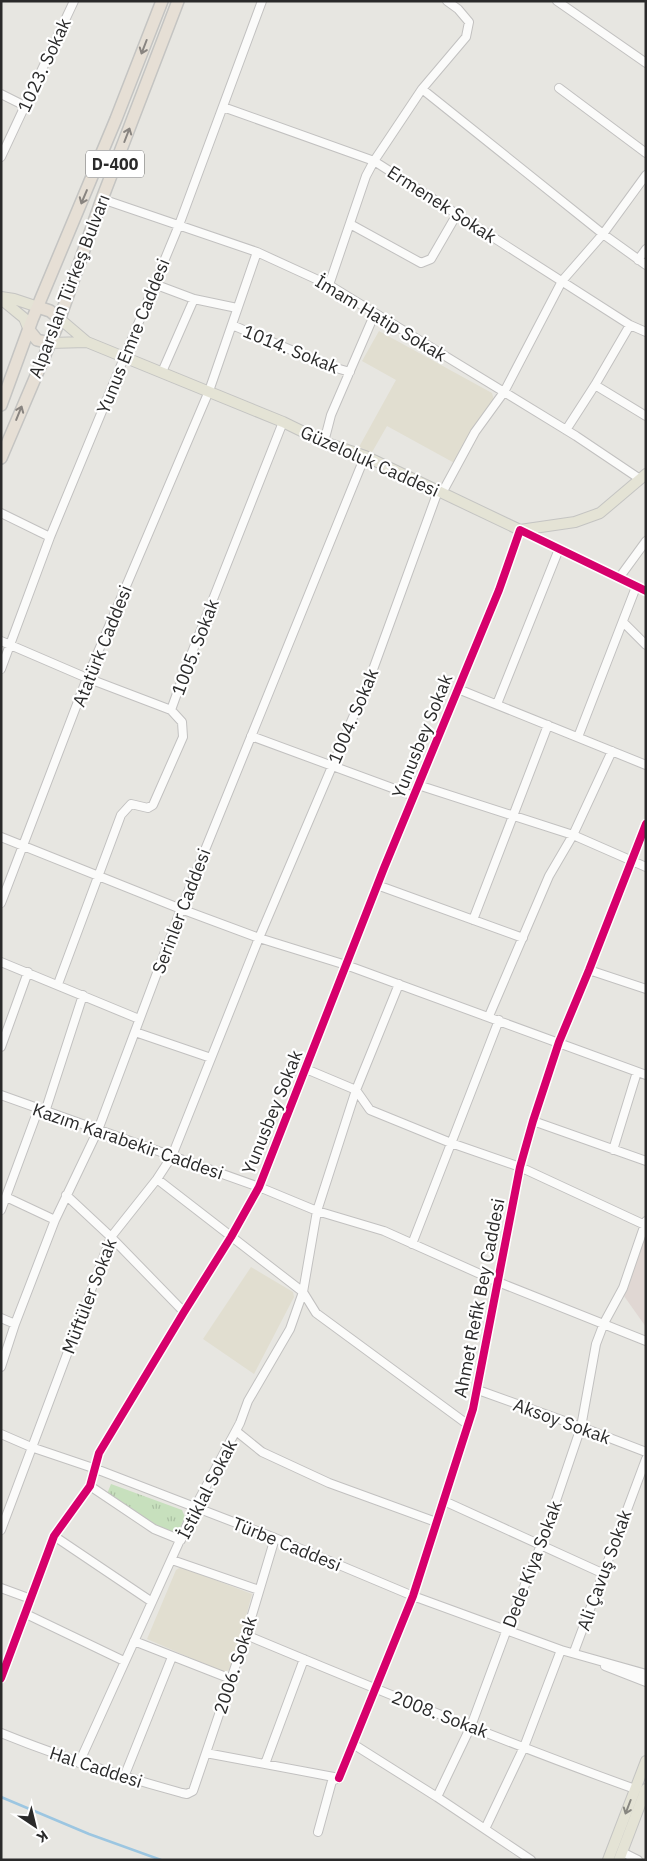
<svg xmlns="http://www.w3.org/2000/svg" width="647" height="1861" font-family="'IBM Plex Sans',sans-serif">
<defs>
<pattern id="park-tufts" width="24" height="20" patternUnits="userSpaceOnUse" patternTransform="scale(1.25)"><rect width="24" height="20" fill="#c7e0bd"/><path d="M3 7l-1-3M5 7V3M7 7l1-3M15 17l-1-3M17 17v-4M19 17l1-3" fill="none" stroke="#abc0a3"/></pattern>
</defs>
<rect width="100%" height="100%" fill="#e7e6e1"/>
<path fill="#e1ded0" d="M379,331L492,393L494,400L458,465L387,426L371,454L359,447L396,380L362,361Z
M251,1267L293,1292L294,1297L254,1374L203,1339Z
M181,1567L252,1594L232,1669L223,1672L147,1639L176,1570Z"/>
<path fill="#e0d7d3" d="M646,1234V1327L624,1296Z"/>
<path fill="url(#park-tufts)" d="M111,1484L182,1510L185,1517L177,1535L153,1524L107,1494Z"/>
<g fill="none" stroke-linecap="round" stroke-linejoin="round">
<path stroke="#9cc6e1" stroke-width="2.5" d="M1,1797L89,1834L161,1860"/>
<g stroke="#c2c1c0" stroke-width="10">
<path id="minor" d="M557,1L646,63
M559,88L646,153
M422,89L603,234L646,265
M1,94L25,106
M223,107L374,161L630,325L646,332
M1,157L74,1
M102,199L257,252L329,285L576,436L640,479
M350,224L421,263L431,259L457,214
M638,260L646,249
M154,284L194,299L237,308
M329,285L366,176L374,161L422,89L466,37L469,22L458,9L447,1
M232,325L329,366L350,372
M162,372L194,299
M595,385L646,416
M566,430L595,385L630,325
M324,442L331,415L375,313
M442,493L475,432L504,392L562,281L603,234L646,175
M1,513L50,537
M619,578L646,541
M623,622L646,645
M1,641L87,678L171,710
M1,669L50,537L179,225L262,1
M458,689L646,765
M497,704L559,549
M251,736L414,796
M578,737L636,587
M418,785L573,835L646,867
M1,837L181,909L259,938L346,965L646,1075
M377,885L523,938
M1,903L87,678L209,391L257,252
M473,920L548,725
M1,962L139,1019
M589,970L646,989
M58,984L121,815L131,804L148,808L153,805L183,737L182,722L171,710L189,660L283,422
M489,1016L549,876L573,835L612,751
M135,1032L211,1058
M1,1047L28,972
M306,1069L356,1090L370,1110L451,1143L520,1167L645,1225
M1,1095L259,1187L317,1211L384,1231L498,1282L646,1341
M45,1112L83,995
M533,1121L646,1161
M613,1150L637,1072
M157,1179L303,1292L316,1313L467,1424
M66,1195L111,1237L184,1312
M6,1197L55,1220
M1,1210L38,1110
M412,1244L499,1020
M1,1318L15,1324
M1,1367L15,1324L55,1220L98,1130L181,909L365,456
M478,1390L581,1427L646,1452
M236,1431L262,1452L329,1483L436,1522
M1,1434L31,1447L96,1469L275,1538L413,1596L561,1650L646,1674
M90,1486L154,1529L181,1540
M444,1501L602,1573
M1,1530L111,1237L157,1179L172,1156L259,938L371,675L438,491
M54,1536L152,1602
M172,1560L259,1590
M1,1588L31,1599
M26,1614L124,1661
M246,1635C375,1689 504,1742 635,1789
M134,1641L231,1679
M574,1652L646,1459
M605,1666L646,1682
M1,1678L54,1536L90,1486L99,1453L184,1312L231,1237L259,1187L384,868L499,590L520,530L646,591
M1,1733C60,1757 120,1776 182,1793L187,1794L193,1791L246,1635L275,1538
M353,1744L437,1797L531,1860
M206,1753L339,1778
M79,1763L195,1507L240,1423L248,1401L290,1329L303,1292L317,1211L356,1090L399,984
M265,1764L304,1659
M124,1777L172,1657
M339,1778L413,1596L473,1409L520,1167L533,1121L559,1042L589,970L646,824
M437,1797L471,1726L507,1629L541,1545L581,1427L596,1344L604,1323L623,1288L646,1221
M485,1829L524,1747L561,1650
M318,1832L332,1781L339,1778
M622,1852L638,1860"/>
</g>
<g stroke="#c4c4c2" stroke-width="12">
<path id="major" d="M1,297L14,299L38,307
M1,299L24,318L29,330
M87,342L283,422L324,442L365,456L520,530L575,522L600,513L646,474
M50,343L87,342L60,319
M608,1860L646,1761
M619,1860L646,1789"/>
</g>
<g stroke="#c4c4c2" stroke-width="14">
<path id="highway" d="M38,307L50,311L60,319
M29,330L37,340L50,343
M1,405L32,320L116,119L162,1
M1,458L56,329L102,199L178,1"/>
</g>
<use href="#minor" stroke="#fbfbfa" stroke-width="8"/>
<use href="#major" stroke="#e4e3d5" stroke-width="10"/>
<use href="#highway" stroke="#e6dfd5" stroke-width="11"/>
<g stroke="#fff" stroke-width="11">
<path id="cycleway" d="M1,1678L54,1536L90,1486L99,1453L184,1312L231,1237L259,1187L384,868L499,590L520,530L646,591
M339,1778L413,1596L473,1409L520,1167L533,1121L559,1042L589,970L646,824"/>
</g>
<use href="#cycleway" stroke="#d6006c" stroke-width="8"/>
</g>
<defs><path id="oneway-shaft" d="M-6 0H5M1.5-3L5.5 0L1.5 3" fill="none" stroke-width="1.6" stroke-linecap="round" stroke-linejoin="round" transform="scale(1.25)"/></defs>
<g stroke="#888480">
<use href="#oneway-shaft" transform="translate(144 47) rotate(111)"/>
<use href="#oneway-shaft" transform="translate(127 135) rotate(-69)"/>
<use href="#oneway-shaft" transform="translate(84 197) rotate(113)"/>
<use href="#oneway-shaft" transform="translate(19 413) rotate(-68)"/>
</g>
<use stroke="#878680" href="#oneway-shaft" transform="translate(628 1807) rotate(111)"/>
<g text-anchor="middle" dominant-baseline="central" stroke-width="4.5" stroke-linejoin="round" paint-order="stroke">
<rect fill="#fff" stroke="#6a6a6a" stroke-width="1" x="86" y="150.5" width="58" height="27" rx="4"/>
<g font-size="16" font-weight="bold" fill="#2a2a2a">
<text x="115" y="164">D-400</text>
</g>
<g font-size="18" fill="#2a2a2a" stroke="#fff">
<text transform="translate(44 65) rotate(-65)">1023. Sokak</text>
<text transform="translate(442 204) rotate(33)">Ermenek Sokak</text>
<text transform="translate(69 286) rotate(-69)">Alparslan Türkeş Bulvarı</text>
<text transform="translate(381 318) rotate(31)">İmam Hatip Sokak</text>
<text transform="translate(133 336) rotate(-68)">Yunus Emre Caddesi</text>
<text transform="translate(291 349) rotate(22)">1014. Sokak</text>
<text transform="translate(370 461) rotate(24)">Güzeloluk Caddesi</text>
<text transform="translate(102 646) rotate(-68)">Atatürk Caddesi</text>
<text transform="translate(195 647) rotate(-69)">1005. Sokak</text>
<text transform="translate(353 716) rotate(-67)">1004. Sokak</text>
<text transform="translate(422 736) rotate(-68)">Yunusbey Sokak</text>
<text transform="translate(181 911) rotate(-69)">Serinler Caddesi</text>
<text transform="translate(272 1112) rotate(-68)">Yunusbey Sokak</text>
<text transform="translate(128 1141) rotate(19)">Kazım Karabekir Caddesi</text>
<text transform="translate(89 1296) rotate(-69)">Müftüler Sokak</text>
<text transform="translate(479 1298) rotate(-79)">Ahmet Refik Bey Caddesi</text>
<text transform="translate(562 1421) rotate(20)">Aksoy Sokak</text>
<text transform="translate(207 1489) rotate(-63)">İstiklal Sokak</text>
<text transform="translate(287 1544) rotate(22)">Türbe Caddesi</text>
<text transform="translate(532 1564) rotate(-69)">Dede Kiya Sokak</text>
<text transform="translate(604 1570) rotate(-70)">Ali Çavuş Sokak</text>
<text transform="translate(235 1665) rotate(-72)">2006. Sokak</text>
<text transform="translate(440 1714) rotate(21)">2008. Sokak</text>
<text transform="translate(96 1767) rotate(18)">Hal Caddesi</text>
</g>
</g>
<rect width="647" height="1861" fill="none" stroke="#2a2a2a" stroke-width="5"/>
<g transform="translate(35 1826) rotate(145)" stroke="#ffffff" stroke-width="4" paint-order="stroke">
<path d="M0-4L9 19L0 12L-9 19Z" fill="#2a2a2a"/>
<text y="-8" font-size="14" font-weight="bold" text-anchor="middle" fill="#2a2a2a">K</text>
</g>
</svg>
